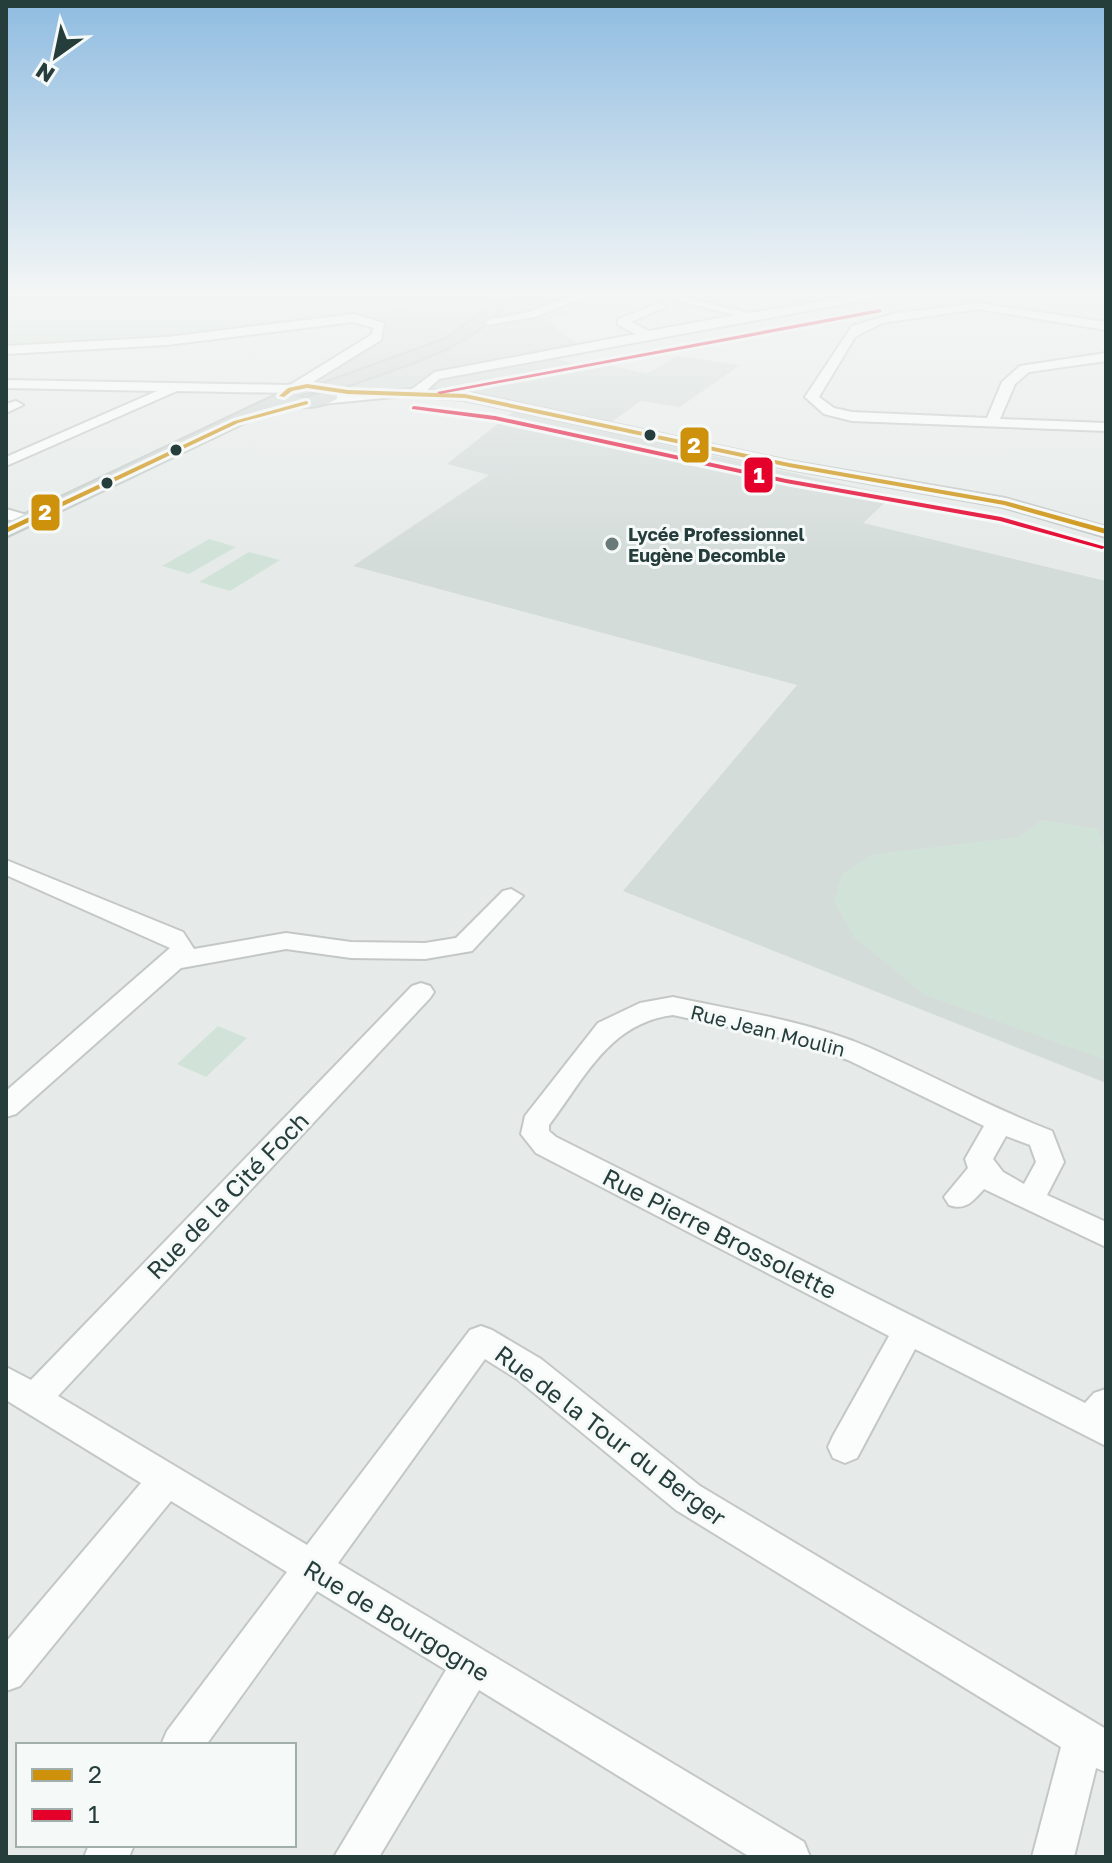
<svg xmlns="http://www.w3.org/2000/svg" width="1112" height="1863" font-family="'Golos Text',sans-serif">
<rect width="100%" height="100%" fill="#e6ebe9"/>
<path fill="#d4dcda" d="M431,292H601L559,308L570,312L549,320L557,330L588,350L553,358L583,366L594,361L647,374L677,356L740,365L680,407L641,401L610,423L441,389L347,391L318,381L375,343L386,330L385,324L373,318Z
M513,412L893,495L863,523L1106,581V1083L623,891L797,685L353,566L489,475L447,464Z"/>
<path fill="#d1e3d9" d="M431,292L373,318L351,316L166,338L6,351V293Z
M209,539L236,547L189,574L162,566Z
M249,552L280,560L230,591L199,582Z
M1042,820L1098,829L1106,852V1060L925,995L854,937L834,901L842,875L871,855L1019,837Z
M218,1026L247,1038L206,1077L177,1064Z"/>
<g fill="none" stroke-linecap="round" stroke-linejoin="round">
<g stroke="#c3c8c6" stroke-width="4">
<path id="minor" d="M582,292H599L535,317L488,325L482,321L529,312Z
M878,292H909L439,379L427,390L465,392L789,461L1005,498L1106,527V537L1003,507L789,469L465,400L404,396L322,404L315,400L322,396L412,389L435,372L636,334L618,325V319L662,302L666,307L631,322L649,331L736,315L673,300L677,295L749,313Z
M978,303L1106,322V330L978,309L882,323L855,337L819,397L834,408L852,412L987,418L1002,382L1020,366L1106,353V361L1029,372L1015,384L1000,419L1106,423V431L852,421L824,414L805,397L852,326L896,313Z
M354,314L384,323L381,340L300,390L290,393L177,391L6,466V457L157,391L6,388V380L290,385L371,335L374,328L353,322L167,345L6,354V346L167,337Z
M16,401L23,405L6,413V404Z
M6,509L34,517L36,520L28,525L6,519Z
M6,860L183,932L194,949L286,933L351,942L425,943L456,938L503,891L511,889L523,896L472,951L425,959L351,958L286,949L181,968L16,1114L6,1117V1091L170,948L6,875Z
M421,983L430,986L434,992L430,998L58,1396L307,1545L470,1330L481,1326L492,1330L541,1359L700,1486L1106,1729V1772L1096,1768L1074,1857H1032L1061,1747L676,1510L517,1379L485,1359L338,1563L804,1842L810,1857H750L479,1690L379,1857H334L446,1670L317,1591L206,1745H161L167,1731L287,1572L171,1501L20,1686L6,1691V1642L141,1483L6,1400V1367L31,1380L412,986Z
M673,997C738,1011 807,1021 868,1047C930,1074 989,1107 1052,1131L1064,1162L1047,1195L1106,1222V1247L984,1189C973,1201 966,1211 949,1205L944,1197L968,1168L965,1159L984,1126L848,1060L790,1040L673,1015C609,1023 585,1078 549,1125V1131L556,1137L1085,1403L1094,1393L1106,1389V1446L915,1349L857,1458L845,1463L833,1458L828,1447L833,1436L889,1336L536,1153L521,1134L525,1116L598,1023L640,1003ZM1006,1136L1030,1145L1036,1162L1024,1184L1003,1172L993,1159Z
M89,1845H134L129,1857H84Z"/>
</g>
<g stroke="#c2cac8" stroke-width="4">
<path id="major" d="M501,292H516C472,353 403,363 337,390V399C320,408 303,410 284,404L6,537V523L274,396L289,384L325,383L446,339L488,309ZM316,391L322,393L306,398L293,396Z"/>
</g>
<use href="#minor" fill="#fbfcfc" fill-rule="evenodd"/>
<use href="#major" fill="#cfd6d5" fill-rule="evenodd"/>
<g stroke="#f5f9f8" stroke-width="6">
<path id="bus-1" d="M307,384L348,390L465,394L789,463L1005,501L1106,529V534L1004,505L789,467L465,398L348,394L307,388L292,391L284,397L279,396L288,388Z
M306,401L308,402V404L238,423L6,533V528L234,421Z"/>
</g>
<g stroke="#f5f9f8" stroke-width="6">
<path id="bus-2" d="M880,309L882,312L440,394L437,392Z
M414,406L495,416L786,479L1001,517L1106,547L1102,549L1000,521L786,483L495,420L412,409V407Z"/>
</g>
<use href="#bus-1" fill="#cd910c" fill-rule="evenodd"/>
<use href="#bus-2" fill="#e4002b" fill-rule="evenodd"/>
</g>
<linearGradient id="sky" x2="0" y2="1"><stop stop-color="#8fbce1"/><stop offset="0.53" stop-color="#f4f6f5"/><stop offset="1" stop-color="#f4f6f5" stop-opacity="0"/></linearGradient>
<rect width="1112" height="553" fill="url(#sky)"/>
<g fill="#253d3b" stroke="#f5f9f8" stroke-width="3">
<circle cx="650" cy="435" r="7"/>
<circle cx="176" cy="450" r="7"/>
<circle cx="107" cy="483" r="7"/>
</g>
<circle fill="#697a78" stroke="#f5f9f8" stroke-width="3" cx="612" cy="544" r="8"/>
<g text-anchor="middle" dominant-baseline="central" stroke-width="6" stroke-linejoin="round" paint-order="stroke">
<g font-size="18" font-weight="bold" fill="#253d3b" stroke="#f5f9f8" text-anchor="start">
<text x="628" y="534">Lycée Professionnel<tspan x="628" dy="21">Eugène Decomble</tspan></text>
</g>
<g font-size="20" fill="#253d3b" stroke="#f5f9f8">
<text transform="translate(768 1030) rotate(14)">Rue Jean Moulin</text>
</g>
<g font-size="24" fill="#253d3b" stroke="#f5f9f8">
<text transform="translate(227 1195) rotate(-46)">Rue de la Cité Foch</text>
<text transform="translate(720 1233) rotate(27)">Rue Pierre Brossolette</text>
<text transform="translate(611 1435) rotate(37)">Rue de la Tour du Berger</text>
<text transform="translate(397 1620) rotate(31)">Rue de Bourgogne</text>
</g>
</g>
<g stroke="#f5f9f8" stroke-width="3">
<rect x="679" y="426" width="31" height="38" rx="8" fill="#cd910c"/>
<rect x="743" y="456" width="31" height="38" rx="8" fill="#e4002b"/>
<rect x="30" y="493" width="31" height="39" rx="8" fill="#cd910c"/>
</g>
<g font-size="22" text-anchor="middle" font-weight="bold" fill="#fff">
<text x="694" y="453">2</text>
<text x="759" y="483">1</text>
<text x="45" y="520">2</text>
</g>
<rect width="1112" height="1863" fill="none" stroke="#253d3b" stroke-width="16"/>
<rect x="16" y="1743" width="280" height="104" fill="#f5f9f8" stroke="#a2aeac" stroke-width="2"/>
<rect x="32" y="1769" width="40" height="12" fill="#cd910c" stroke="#a2aeac" stroke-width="2"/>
<text x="88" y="1783" font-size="24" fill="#253d3b">2</text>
<rect x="32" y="1809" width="40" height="12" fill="#e4002b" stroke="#a2aeac" stroke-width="2"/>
<text x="88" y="1823" font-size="24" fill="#253d3b">1</text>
<g transform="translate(56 56) rotate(213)" stroke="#f5f9f8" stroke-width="6" paint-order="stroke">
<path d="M0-6L14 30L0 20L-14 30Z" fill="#253d3b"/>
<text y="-12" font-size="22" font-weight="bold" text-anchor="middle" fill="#253d3b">N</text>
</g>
</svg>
